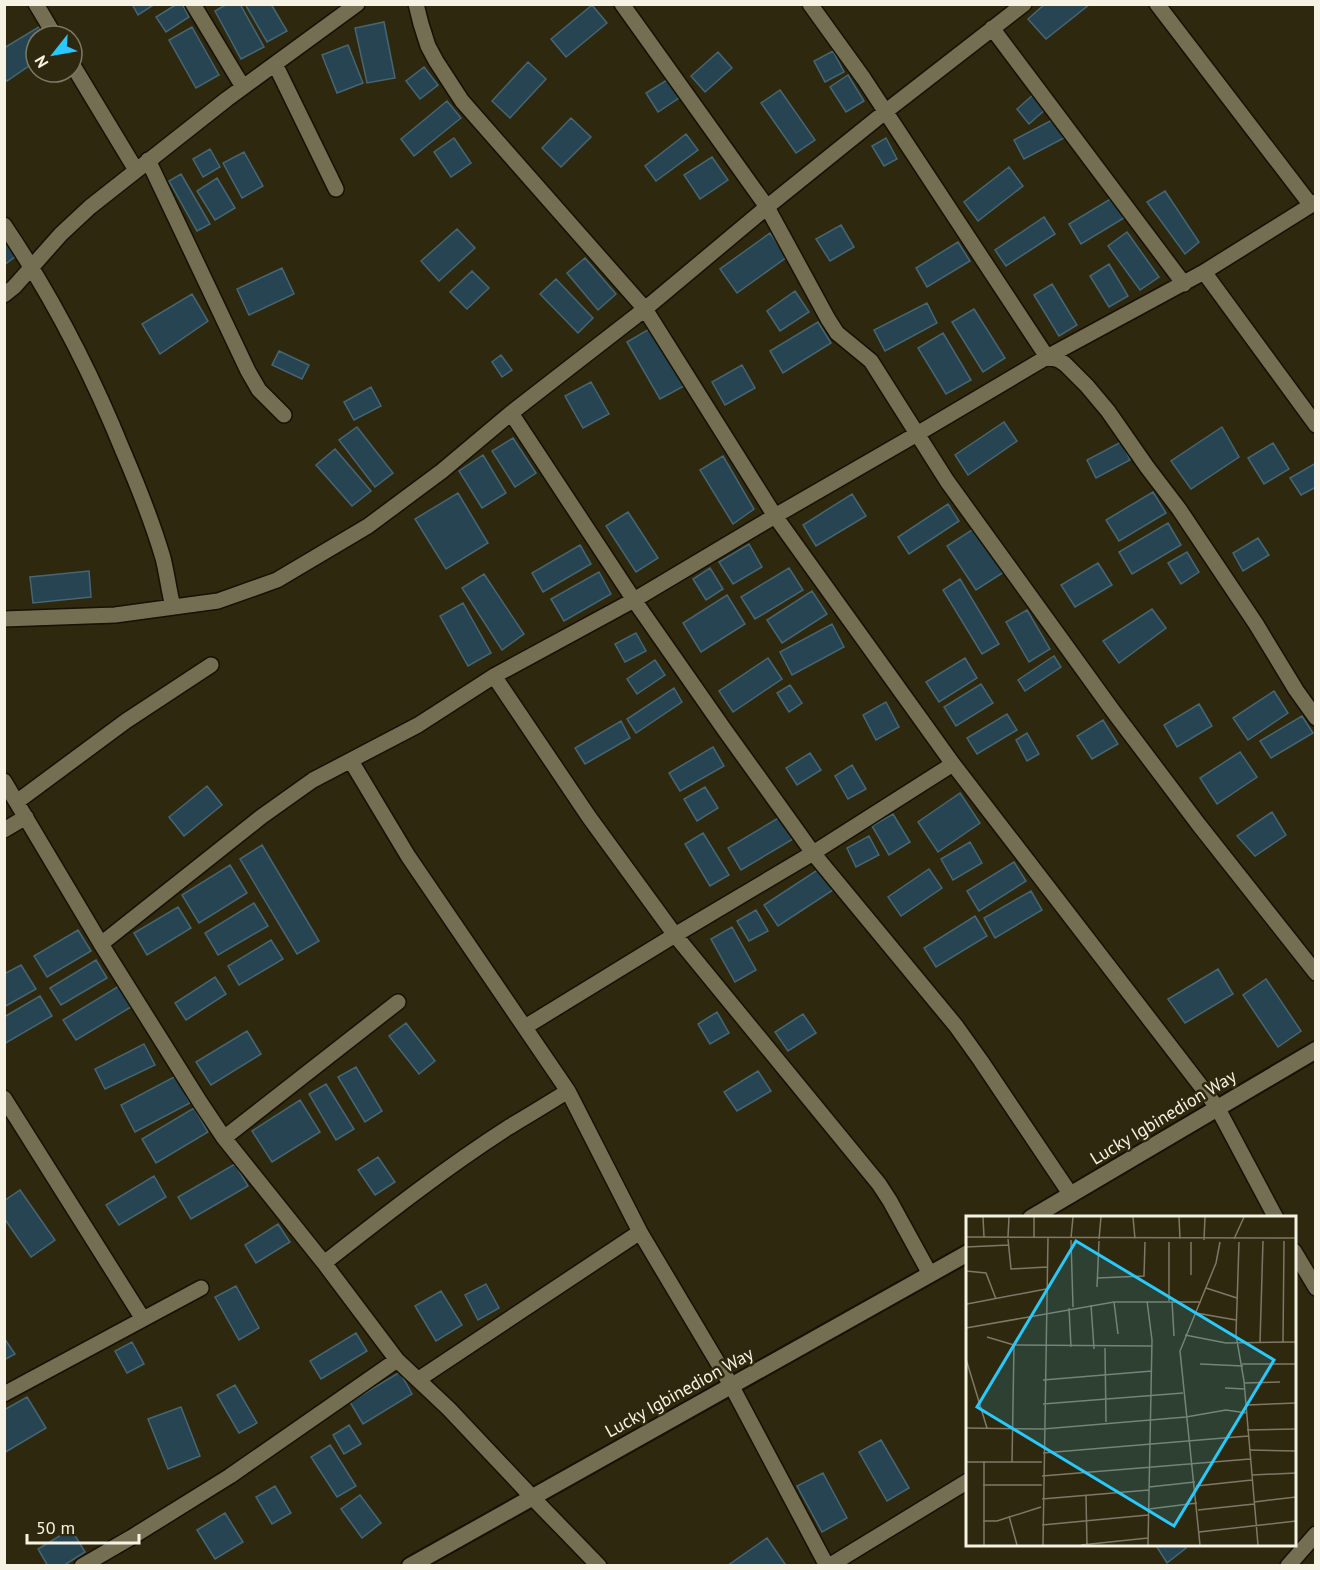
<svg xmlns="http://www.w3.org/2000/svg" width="1320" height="1570" font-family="'PT Sans',sans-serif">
<rect width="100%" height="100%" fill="#2e280e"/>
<path fill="#264451" stroke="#476674" stroke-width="1.5" d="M132,4H155L138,15Z
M177,4H182L189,17L166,32L156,17Z
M227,4H240L264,47L241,59L215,11Z
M245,4H271L287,31L267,42Z
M1045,4H1090L1046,39L1028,19Z
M592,5L607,23L566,57L551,39Z
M384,22L395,78L367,83L355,28Z
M42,25L47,36H36V61L7,81L4,77V48Z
M192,27L219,75L196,88L169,40Z
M348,45L363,83L337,93L322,55Z
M833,51L844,72L825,82L814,61Z
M718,52L732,68L705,92L691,76Z
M528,62L546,79L510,118L492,101Z
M424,67L438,85L420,99L406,81Z
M848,75L864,101L846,112L830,87Z
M667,80L679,98L658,112L646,93Z
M780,90L815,140L796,153L761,103Z
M1034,94L1046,109L1029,124L1017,109Z
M447,101L461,118L414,156L401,139Z
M571,118L591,137L561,167L542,148Z
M1054,119L1064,138L1024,159L1014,140Z
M686,134L698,150L656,181L645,166Z
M454,138L471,163L451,177L434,152Z
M886,138L897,159L884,166L872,146Z
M210,149L220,167L203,177L193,159Z
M244,152L263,186L242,198L223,163Z
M712,157L728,180L700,199L684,175Z
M1009,167L1023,186L978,221L964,202Z
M181,174L210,224L197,231L169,181Z
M217,178L235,208L215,220L197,191Z
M1165,191L1199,242L1185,254L1147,202Z
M1112,198L1124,218L1081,244L1069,224Z
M1044,217L1055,234L1006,266L995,250Z
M841,225L854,247L830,261L816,239Z
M457,229L475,248L439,281L421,261Z
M1127,232L1159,277L1140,290L1108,246Z
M770,233L787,257L737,293L720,269Z
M4,238L16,256L4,265Z
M958,242L970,261L927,287L916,268Z
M585,258L616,294L598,310L567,273Z
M1109,264L1128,296L1109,307L1090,276Z
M282,268L294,294L249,315L237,289Z
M472,271L489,288L467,309L450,292Z
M556,279L593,318L578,333L540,294Z
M1052,284L1077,325L1059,336L1034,295Z
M795,291L809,312L780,331L767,311Z
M192,294L208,321L160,354L142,324Z
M927,303L937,323L885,351L874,330Z
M974,309L1005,358L983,372L952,322Z
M818,322L831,343L783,373L770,351Z
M651,328L684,386L660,399L627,342Z
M943,333L971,380L946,394L918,348Z
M279,351L309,365L302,379L272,365Z
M501,355L512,370L502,377L492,362Z
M742,365L755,388L725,405L712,382Z
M591,382L609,414L583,428L565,396Z
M371,387L381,406L354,420L344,402Z
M1004,422L1017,441L968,475L955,455Z
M357,427L393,473L375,487L339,440Z
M1222,427L1239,457L1191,489L1171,461Z
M513,438L536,473L515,487L492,451Z
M1121,442L1130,460L1096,478L1087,460Z
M1273,443L1289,469L1264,484L1248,458Z
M335,449L371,491L352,506L316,465Z
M483,455L506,493L482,508L459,471Z
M723,456L754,509L733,524L700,470Z
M1316,463V487L1301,495L1290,478Z
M1153,492L1166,513L1119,541L1106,520Z
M458,493L488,543L446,569L415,519Z
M852,494L866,516L816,546L803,525Z
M948,504L959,521L909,554L898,537Z
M628,512L658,558L636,572L606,526Z
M1168,523L1181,545L1132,574L1119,552Z
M975,528L1004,572L976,590L947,546Z
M1258,538L1269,555L1243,571L1233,553Z
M749,544L762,567L733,584L719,562Z
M580,545L591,564L543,592L532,573Z
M1187,552L1199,572L1181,584L1168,563Z
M1098,563L1112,585L1075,607L1061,585Z
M710,568L723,589L706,600L693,579Z
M789,568L803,590L755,619L741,597Z
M89,571L91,597L33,603L30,577Z
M599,572L611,594L564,621L551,599Z
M484,574L524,634L502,650L462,588Z
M960,579L999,644L982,654L943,590Z
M812,591L827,614L782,643L767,620Z
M727,595L745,624L701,652L683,623Z
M463,603L491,653L468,666L440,616Z
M1152,609L1166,628L1119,663L1103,641Z
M1027,610L1050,649L1029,662L1006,622Z
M832,624L844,647L792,675L780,652Z
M636,633L646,651L625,662L615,644Z
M1054,656L1061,667L1025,691L1018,680Z
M768,658L782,679L733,712L719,691Z
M965,658L977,678L939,702L926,682Z
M655,660L665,675L637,694L627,679Z
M981,684L993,703L956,726L944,707Z
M790,685L802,703L789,712L777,693Z
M674,688L682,702L636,733L627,719Z
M1274,691L1288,713L1248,740L1233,718Z
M886,702L899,727L876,740L863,715Z
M1199,704L1212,726L1177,747L1164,725Z
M1007,714L1017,730L977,754L967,738Z
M1302,716L1313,733L1271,758L1260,741Z
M1103,720L1118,744L1092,759L1077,736Z
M621,721L630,738L585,764L575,748Z
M1027,733L1039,754L1027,761L1016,740Z
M713,747L724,766L680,791L669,773Z
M1240,752L1257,777L1217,804L1200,778Z
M810,753L821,770L797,785L786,768Z
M852,765L866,789L848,799L835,776Z
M207,786L222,805L184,836L169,817Z
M705,787L718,808L697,821L684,799Z
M960,793L980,823L938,852L918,822Z
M1272,812L1286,835L1255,856L1237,836Z
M893,814L910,842L889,855L872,826Z
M780,817L793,839L741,870L728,848Z
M703,833L729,875L710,886L685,844Z
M869,836L879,855L856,867L847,848Z
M970,842L982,863L953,880L941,859Z
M262,845L319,941L297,954L240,859Z
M1014,862L1026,881L979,911L967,891Z
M230,865L247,893L199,923L182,895Z
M819,869L833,890L778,926L764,905Z
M929,869L942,888L901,916L888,897Z
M1031,891L1042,910L995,938L984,918Z
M254,903L268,926L218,955L205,933Z
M178,907L191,928L147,955L134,933Z
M756,910L768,931L749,941L737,921Z
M975,916L987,936L936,967L924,948Z
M732,927L756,970L735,982L711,939Z
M78,930L91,951L47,977L34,956Z
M271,940L283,959L239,985L228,966Z
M96,960L107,978L61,1005L50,988Z
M21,965L36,989L4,1007V974Z
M1218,969L1233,994L1185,1023L1168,999Z
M215,977L226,994L186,1020L175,1003Z
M1266,979L1301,1031L1278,1047L1243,995Z
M119,986L131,1007L76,1040L63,1020Z
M40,996L52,1016L4,1044V1017Z
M717,1012L729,1033L710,1044L698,1024Z
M803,1014L816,1033L788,1051L775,1032Z
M406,1023L435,1061L419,1074L389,1036Z
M247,1031L261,1054L211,1085L196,1062Z
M144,1044L155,1065L105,1089L95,1069Z
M356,1067L382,1111L365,1122L338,1077Z
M758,1071L771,1091L737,1111L724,1092Z
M176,1076L190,1103L135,1132L121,1105Z
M326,1084L354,1129L336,1140L309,1094Z
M300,1100L320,1132L272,1162L252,1131Z
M194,1108L208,1132L156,1163L142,1139Z
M378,1157L395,1182L375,1195L358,1170Z
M235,1164L248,1186L191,1219L178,1197Z
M154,1176L166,1197L119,1225L106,1205Z
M20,1190L55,1240L31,1257L4,1218V1201Z
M278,1224L290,1242L256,1263L245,1245Z
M486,1284L499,1308L478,1320L465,1295Z
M236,1286L259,1328L239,1340L215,1297Z
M441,1291L462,1325L436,1341L415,1306Z
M356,1333L367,1351L321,1379L310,1361Z
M4,1338L15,1354L4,1360Z
M132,1342L144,1364L127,1373L115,1351Z
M400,1372L412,1394L363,1424L350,1402Z
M235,1385L257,1423L239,1433L217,1395Z
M27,1397L46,1428L4,1453V1410Z
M181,1407L200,1456L168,1469L148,1419Z
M349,1425L361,1444L344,1454L333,1435Z
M881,1440L909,1488L887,1501L859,1452Z
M330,1445L356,1486L337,1497L311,1457Z
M823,1473L847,1518L822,1532L797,1486Z
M275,1486L291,1513L272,1524L256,1497Z
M360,1495L381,1523L362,1538L341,1509Z
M225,1513L243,1542L215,1559L197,1530Z
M71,1529L85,1552L63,1566H48L38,1549Z
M767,1538L785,1564L783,1566H727Z
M1155,1544H1184L1186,1548L1167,1563Z"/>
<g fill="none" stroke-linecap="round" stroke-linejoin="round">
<g stroke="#161100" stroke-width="18">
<path id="minor" d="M36,4L55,36
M193,4L243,87
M416,4L421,24L428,46L436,61L462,101L645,309L775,516L953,764L1217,1107L1276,1218
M622,4L767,207L828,319L837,333L871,361L947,481L1113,711L1199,825L1316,973
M810,4L864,79L1047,357L1059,360L1065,364L1087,386L1108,411L1147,467L1179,509L1256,624L1296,690L1316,718
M1157,4L1310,204
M992,28L1184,284
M72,64L136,170
M275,64L336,189
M148,160L248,371L259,390L284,415
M4,225C52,296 91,372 123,451C138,486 152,521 163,558C167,574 169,591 173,607
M1204,272L1316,425
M4,295L14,287L61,234L90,207L227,99L357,4
M511,413L634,600L724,729L813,853L956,1026L981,1061L1071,1195
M4,619L115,615L218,601L277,580L368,526L442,471L511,413L645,309L767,207L885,112L1024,4
M494,676L589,817L675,935L879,1184L890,1201L930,1274
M351,761L408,856L568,1091L640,1232L731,1385L827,1566
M4,781L101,944L200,1102L224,1138L324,1263L397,1360L449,1409L532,1497L599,1566
M18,801L126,721L211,665
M4,830L26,817
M101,944L261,817L313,780L418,725L494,676L634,600L775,516L917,434L1047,357L1204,272L1316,202
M525,1027L675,935L813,853L953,764
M4,1098L143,1319
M224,1138L398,1002
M1294,1251L1316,1288
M324,1263C384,1216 445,1168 509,1127C529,1115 549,1103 568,1091
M419,1379L640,1232
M4,1394L201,1288
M82,1566L132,1537L230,1476L397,1360
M829,1566L968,1481
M1288,1566L1316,1534"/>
</g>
<g stroke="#161100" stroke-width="20">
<path id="tertiary" d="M1031,1218L1316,1050
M410,1566L968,1253"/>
</g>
<use href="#minor" stroke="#746e52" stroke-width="15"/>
<use href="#tertiary" stroke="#746e52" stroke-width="16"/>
</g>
<g text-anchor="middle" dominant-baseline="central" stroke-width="5" stroke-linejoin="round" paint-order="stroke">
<g font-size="18" fill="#f6f3e4" stroke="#2e280e">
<text transform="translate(1163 1117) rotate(-31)">Lucky Igbinedion Way</text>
<text transform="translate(679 1392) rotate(-29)">Lucky Igbinedion Way</text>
</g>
</g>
<g transform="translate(966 1216)">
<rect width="330" height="330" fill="#2e280e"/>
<path fill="none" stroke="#7e7964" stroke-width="1.5" d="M17,1L18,21M68,1V22M167,1L169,23M213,1L214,23M0,21L330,22M42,21L43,1M105,22L107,1M42,23L45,53L81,51M133,23L135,1M268,23L278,1M105,24L107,91M238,24L239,1M203,26V85M225,26V59M273,26L270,119L278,165L292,329M0,31L43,29M0,55L20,57L30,83M131,62L178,60L179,26M131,71L133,25M240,72L271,82M181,85L186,124L182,329M206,85L208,120M148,86L152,118M1,88L80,73M125,89L128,133M103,92L105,131M230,97L270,104M0,112L148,86H235M219,119L260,127L330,126M21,121L48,129L186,130M294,126L297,25M317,126L318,25M139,132L140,206M0,143L21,212M234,148L277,150M276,148H330M77,164L186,155M279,167L314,166M259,172L279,173M77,188L217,177M281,189L330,187M0,212L77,213L220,201L260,194L281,197M281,214L330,213M283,234L330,235M77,237L282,220M18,245V329M0,246H76M46,246L48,129M286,259L330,257M76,260L284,243M17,269H76M230,270L286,264M183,271L229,266M120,280L121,329M76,283L183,274M288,286L330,281M183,293L231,287M232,294L288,288M43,300L51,329M17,305H31L75,291M76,309L182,299M233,316L330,305M77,329L82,22M115,329L182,322M234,329L214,135L250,47L254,26"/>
<path fill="#29c8ff" fill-opacity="0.15" stroke="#29c8ff" stroke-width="3" d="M110,25L308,144L208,310L11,191Z"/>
<rect width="330" height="330" fill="none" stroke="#f6f3e4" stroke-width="3"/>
</g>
<rect width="1320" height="1570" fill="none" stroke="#f6f3e4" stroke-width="12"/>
<g transform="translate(54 54) rotate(239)"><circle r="28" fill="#2e280e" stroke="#7e7964" stroke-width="1.5"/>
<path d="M0-4.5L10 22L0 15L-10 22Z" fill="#29c8ff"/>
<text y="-9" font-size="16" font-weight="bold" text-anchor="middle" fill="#f6f3e4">N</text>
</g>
<path d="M27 1534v9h112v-9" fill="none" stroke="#f6f3e4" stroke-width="3"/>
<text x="36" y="1534" font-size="18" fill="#f6f3e4" stroke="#2e280e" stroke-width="4.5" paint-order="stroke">50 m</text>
</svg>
